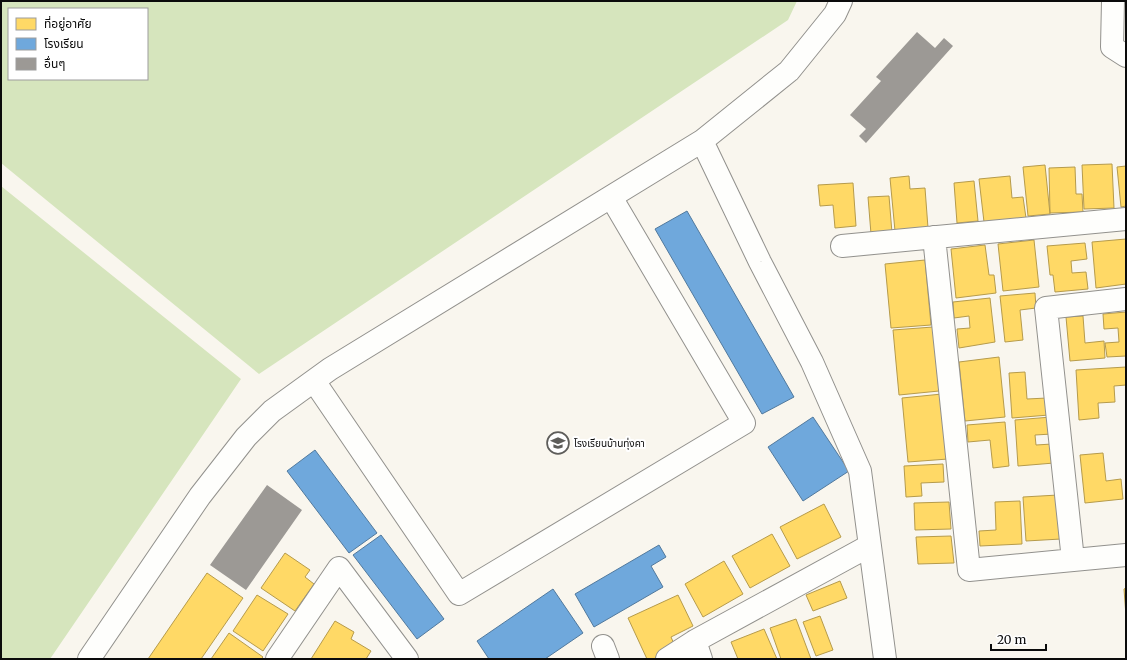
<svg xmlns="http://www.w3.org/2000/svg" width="1127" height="660" font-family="Merriweather,'Noto Sans Thai',serif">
<rect width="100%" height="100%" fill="#f9f6ee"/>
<path fill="#d6e5bd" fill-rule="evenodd" d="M1,1H797L788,20L259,374L1,163ZM9,9H147V79H9Z
M1,186L241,379L50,659H1Z"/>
<path fill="#ffd966" stroke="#b69b4b" d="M1112,164L1114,208L1084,209L1082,165Z
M1045,165L1050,214L1028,216L1023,167Z
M1126,166V206L1121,207L1117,167Z
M1075,167L1076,194H1082L1083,212L1050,213L1049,168Z
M909,176L910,189L925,188L928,228L895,231L890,178Z
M1010,176L1012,198L1023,197L1026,218L984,222L979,179Z
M974,181L978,221L957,223L954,183Z
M853,183L856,226L835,228L833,205L820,206L818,185Z
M889,196L892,233L871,234L868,197Z
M1126,239V284L1096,288L1092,242Z
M1034,240L1039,287L1003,291L998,244Z
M1085,243L1087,259L1071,261L1072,273L1086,272L1088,289L1055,292L1053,275H1050L1047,246Z
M985,245L989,275H994L996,293L956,298L951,249Z
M925,260L931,325L891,328L885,264Z
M1035,293L1036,308L1020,310L1023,340L1005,342L1000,296Z
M990,298L995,342L959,348L957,329L970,328L969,316L954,318L953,302Z
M1126,312V356L1107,357L1105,343L1119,342L1118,328L1104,329L1103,314Z
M1083,316L1085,343L1104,341L1105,358L1070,361L1066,317Z
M933,327L939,391L899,395L893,330Z
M999,357L1005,417L965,421L959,362Z
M1126,367V385L1114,386L1115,402L1098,403L1099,418L1079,420L1076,370Z
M1025,372L1027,399L1047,398L1049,415L1012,418L1009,373Z
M942,394L948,459L908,462L902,398Z
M1051,417L1052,434L1035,435L1036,445L1052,444L1054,463L1018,466L1015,420Z
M1005,422L1009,466L993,468L990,440L968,442L967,425Z
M1103,453L1106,481L1121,479L1123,499L1085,503L1080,455Z
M943,464L944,482L921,483L922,496L906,497L904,466Z
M1058,495L1061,539L1026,541L1023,497Z
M1020,501L1022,544L980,546L979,531L996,530L995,502Z
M949,502L951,529L915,530L914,503Z
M824,504L841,537L797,559L780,527Z
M772,534L790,566L750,588L732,556Z
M951,536L954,563L918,564L916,537Z
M285,553L310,570L305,577L314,584L295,611L261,588Z
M724,561L743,594L703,617L685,584Z
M207,573L243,598L201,659H148Z
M840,581L847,598L813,611L806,595Z
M1126,588V616L1124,589Z
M257,595L288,614L263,651L233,631Z
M678,595L693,626L671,637L677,651L660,659H647L628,618Z
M820,616L833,650L816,656L803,622Z
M796,619L811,659H781L770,628Z
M335,621L354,632L351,639L371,651L366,659H311Z
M764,629L777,659H738L731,642Z
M229,633L263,657L261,659H211Z"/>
<path fill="#6fa8dc" stroke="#51799d" d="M687,211L794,397L762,414L655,229Z
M813,417L849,471L803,501L768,447Z
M315,450L377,533L349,553L287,471Z
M381,535L444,619L417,639L353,555Z
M659,545L666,557L651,566L663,587L594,627L575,594Z
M553,589L583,633L545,659H489L477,641Z"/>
<path fill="#9c9995" d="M917,32L935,48L944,38L953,46L866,143L859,136L866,129L850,115L881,81L876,77Z
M267,485L302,510L246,590L210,565Z"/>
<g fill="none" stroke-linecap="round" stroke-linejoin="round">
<g stroke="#92918d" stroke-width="24">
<path id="minor" d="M1113,1L1112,47L1126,56
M702,141L760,262L812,362L860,471L885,659
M934,237L969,570L1126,555
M842,246L1126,219
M314,381L459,594L744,423L611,197
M1073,560L1046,308L1126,299
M695,641L701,659
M603,646L608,659
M89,659L200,496L246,437L272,411L330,369L702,141L789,71L835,14L841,1
M277,659L339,568L407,659
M667,659L695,641L869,546"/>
</g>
<use href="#minor" stroke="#fefefc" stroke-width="22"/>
</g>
<defs>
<g id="school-ring" transform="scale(1.15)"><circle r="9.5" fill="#fff" stroke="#5e5d5a" stroke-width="1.5"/><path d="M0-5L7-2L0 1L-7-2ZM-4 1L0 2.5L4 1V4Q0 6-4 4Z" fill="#5e5d5a"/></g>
</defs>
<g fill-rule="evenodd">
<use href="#school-ring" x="558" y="443"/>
</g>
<g text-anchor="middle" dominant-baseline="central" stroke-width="4" stroke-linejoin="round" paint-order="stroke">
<g font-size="10" fill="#0b0b0b" stroke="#fff" text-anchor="start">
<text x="574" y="443">โรงเรียนบ้านทุ่งคา</text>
</g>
</g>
<rect width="1127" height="660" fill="none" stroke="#0b0b0b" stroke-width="4"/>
<rect x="8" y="8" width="140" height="72" fill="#ffffff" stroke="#9d9d9d"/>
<rect x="16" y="18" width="20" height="12" fill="#ffd966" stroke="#9d9d9d"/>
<text x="44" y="28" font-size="12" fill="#0b0b0b">ที่อยู่อาศัย</text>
<rect x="16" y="38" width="20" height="12" fill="#6fa8dc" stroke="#9d9d9d"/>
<text x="44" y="48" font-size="12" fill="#0b0b0b">โรงเรียน</text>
<rect x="16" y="58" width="20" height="12" fill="#9c9995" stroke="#9d9d9d"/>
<text x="44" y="68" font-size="12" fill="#0b0b0b">อื่นๆ</text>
<path d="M991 644v6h55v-6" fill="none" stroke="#0b0b0b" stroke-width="2"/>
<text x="997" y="644" font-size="12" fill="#0b0b0b" stroke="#ffffff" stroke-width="3" paint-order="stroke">20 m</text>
</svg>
